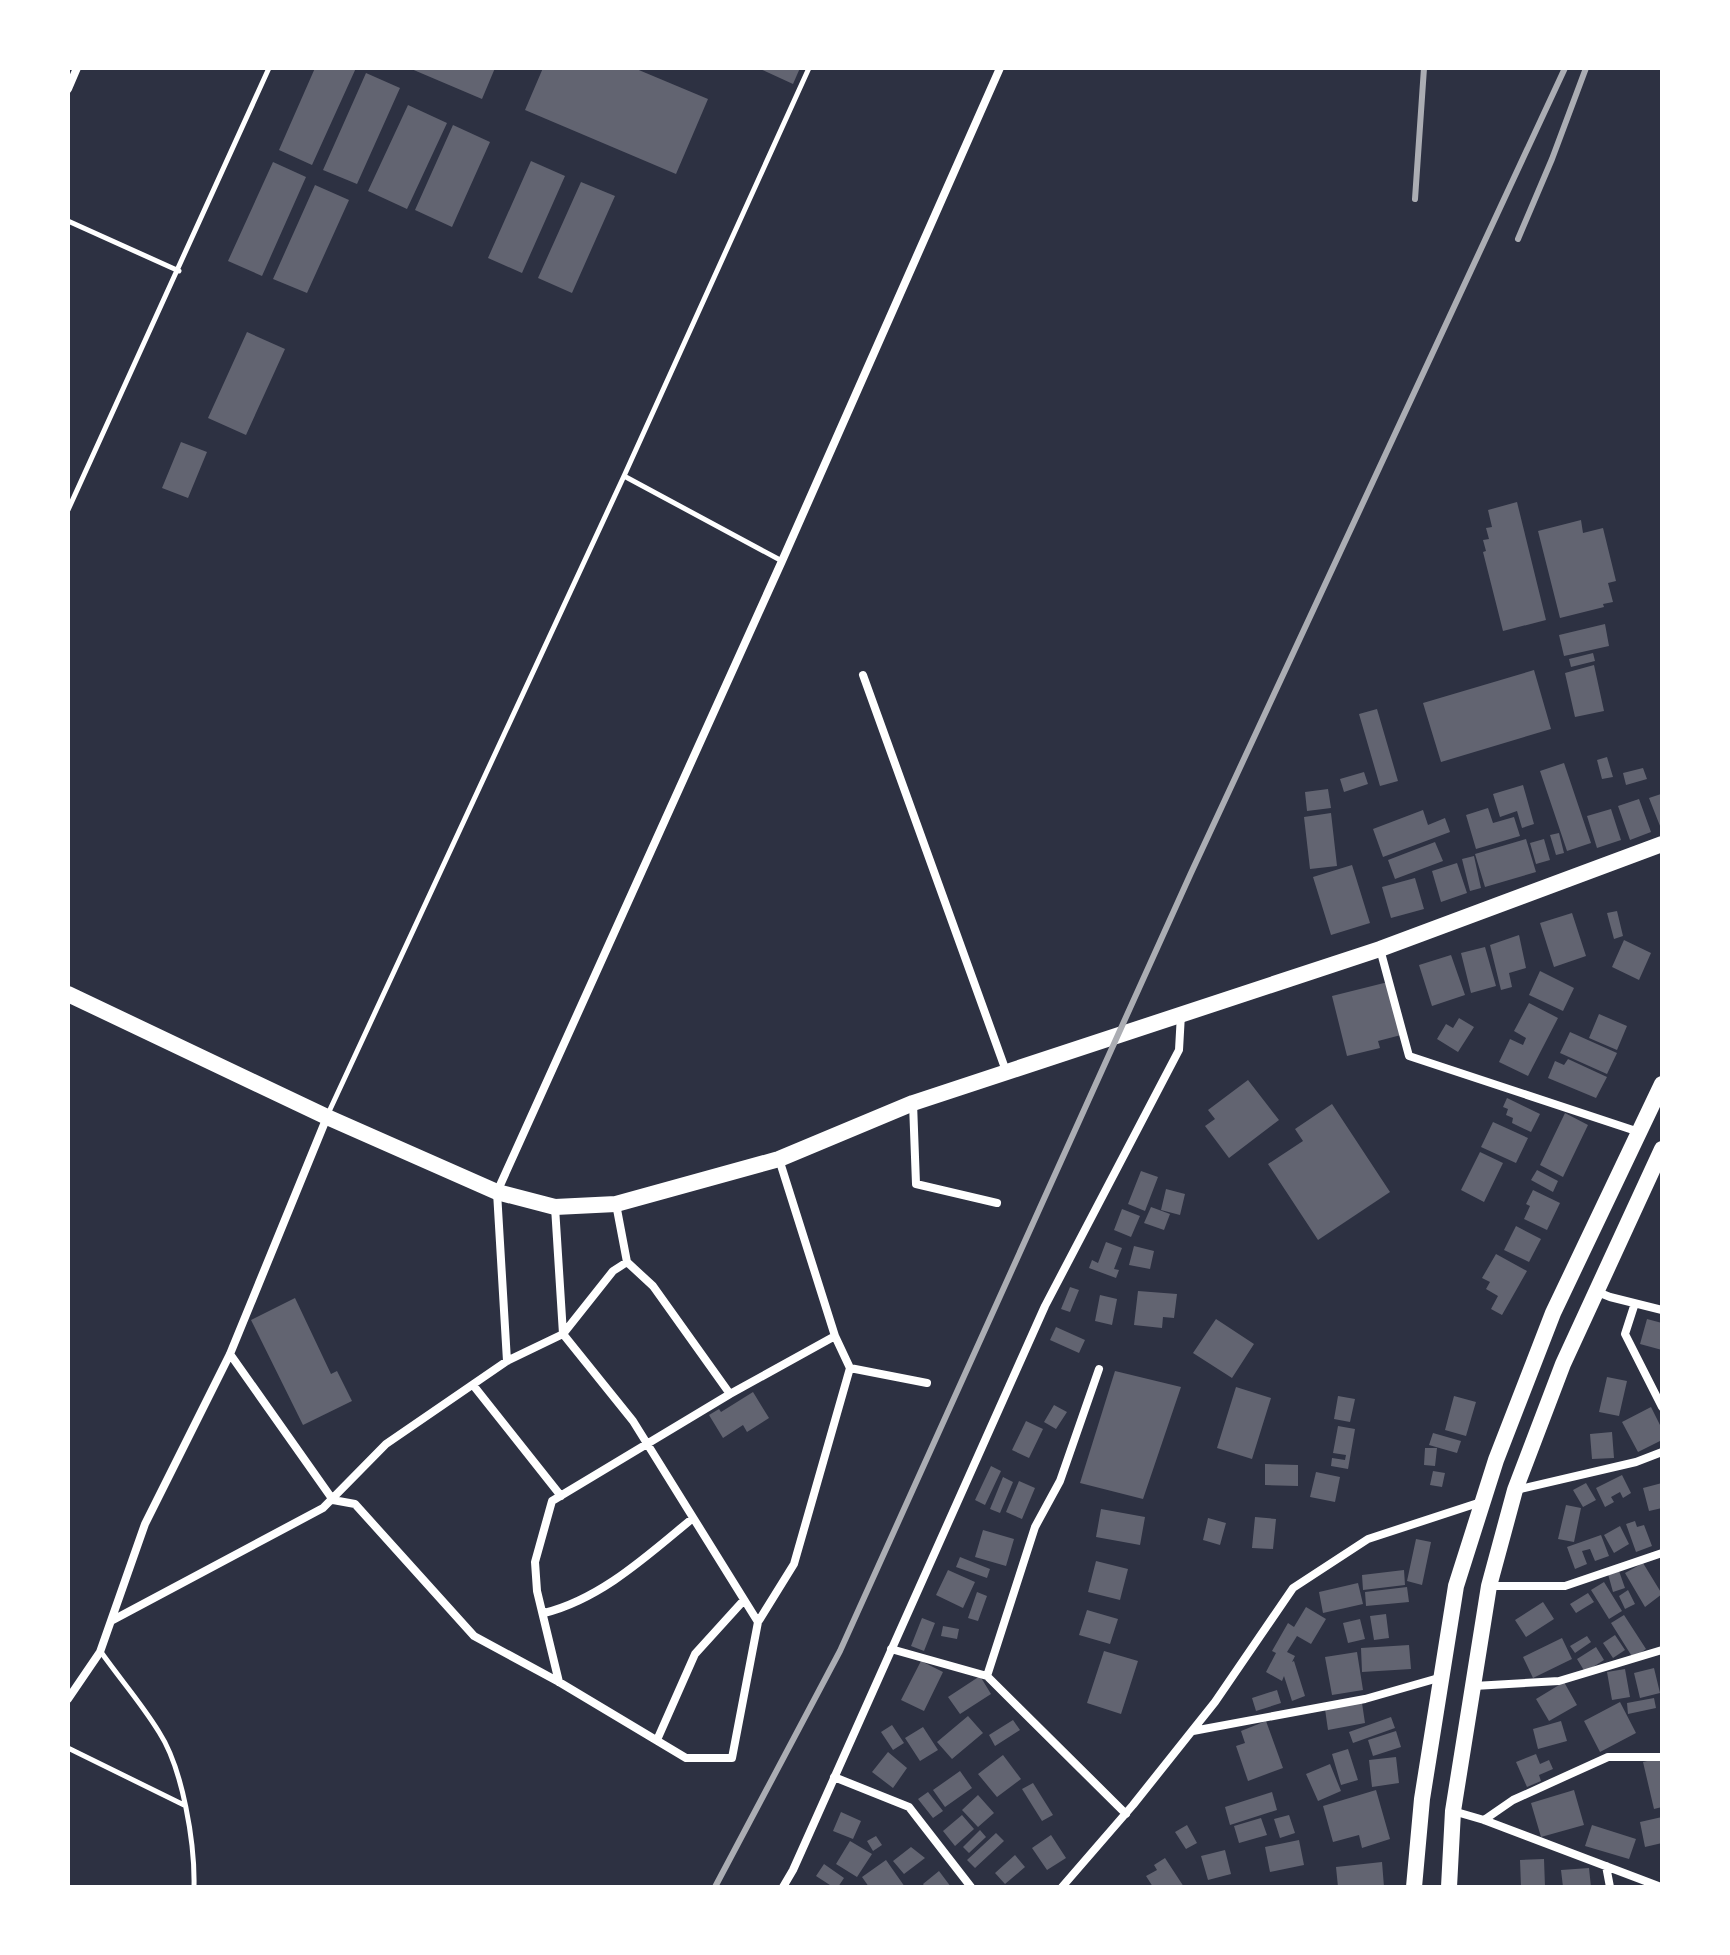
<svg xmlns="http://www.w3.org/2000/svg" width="1730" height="1955" font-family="'PT Sans Narrow',sans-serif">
<rect width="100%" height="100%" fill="#2d3142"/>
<path fill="#626471" d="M315,68H356L312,165L279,150Z
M409,68H495L482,99Z
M543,68H634L708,99L676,174L525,110Z
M758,68H800L793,84Z
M366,73L400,88L357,184L323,170Z
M408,105L447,123L407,209L368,191Z
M453,125L490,142L452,227L415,210Z
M531,161L565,176L522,273L488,258Z
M273,162L306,177L262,276L228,261Z
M581,182L615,196L572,293L538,278Z
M315,185L349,200L307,293L273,279Z
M247,332L285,349L246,435L208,418Z
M181,442L207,452L188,498L162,488Z
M1517,502L1546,620L1503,631L1483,552L1486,551L1483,540L1489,539L1486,528L1492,527L1488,510Z
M1581,520L1583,533L1603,528L1616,581L1608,583L1613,602L1603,604L1604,607L1560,618L1538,531Z
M1605,624L1609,646L1564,656L1559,635Z
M1593,653L1595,661L1571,667L1569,659Z
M1594,665L1604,711L1575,717L1565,673Z
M1534,670L1551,729L1441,762L1423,703Z
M1377,709L1398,781L1380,786L1359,714Z
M1607,757L1613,777L1602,779L1597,760Z
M1564,763L1591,843L1567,851L1540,771Z
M1643,768L1647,779L1626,785L1623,773Z
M1364,772L1368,784L1344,792L1340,779Z
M1523,785L1534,824L1522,828L1517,811L1500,817L1493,794Z
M1328,789L1331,808L1307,811L1305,792Z
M1661,794L1662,797V831L1649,798Z
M1639,799L1651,832L1630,840L1618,806Z
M1488,808L1493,823L1514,817L1520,836L1476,849L1466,815Z
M1611,809L1621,840L1597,848L1587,816Z
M1423,810L1428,825L1445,818L1450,832L1383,857L1373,829Z
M1331,813L1337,866L1310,869L1304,817Z
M1559,833L1564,853L1556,855L1550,835Z
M1526,839L1536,872L1485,887L1475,854Z
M1544,839L1550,860L1536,864L1530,843Z
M1435,842L1443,861L1395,879L1388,860Z
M1474,856L1481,888L1470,891L1462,859Z
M1457,863L1467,893L1441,902L1432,871Z
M1352,865L1370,923L1331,935L1313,877Z
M1415,878L1424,909L1391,918L1382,887Z
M1617,911L1623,936L1614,939L1607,913Z
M1572,913L1586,956L1554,967L1540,923Z
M1519,935L1526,968L1509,973L1512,987L1501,990L1490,945Z
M1624,940L1651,953L1639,980L1612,967Z
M1485,947L1496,986L1471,993L1461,953Z
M1451,955L1465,995L1432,1006L1419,965Z
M1540,971L1574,988L1563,1011L1529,995Z
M1388,982L1401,1035L1378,1041L1380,1048L1347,1056L1332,996Z
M1529,1003L1558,1018L1528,1076L1499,1062L1510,1039L1523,1045L1526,1038L1514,1031Z
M1599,1014L1627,1026L1617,1050L1589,1038Z
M1459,1018L1474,1027L1458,1052L1437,1039L1446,1024L1453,1028Z
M1570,1032L1617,1053L1607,1074L1560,1053Z
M1568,1059L1607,1077L1596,1098L1548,1078L1555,1061L1564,1065Z
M1248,1080L1279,1120L1229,1158L1205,1126L1215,1119L1208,1110Z
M1507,1098L1540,1114L1531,1132L1512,1123L1513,1118L1506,1115L1508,1109L1503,1107Z
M1332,1104L1390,1192L1318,1240L1268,1164L1303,1141L1295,1129Z
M1565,1113L1588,1125L1563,1177L1540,1165Z
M1493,1122L1528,1138L1516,1163L1481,1147Z
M1480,1152L1503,1163L1484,1202L1461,1190Z
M1537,1170L1558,1181L1553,1192L1531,1180Z
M1141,1171L1158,1177L1145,1211L1128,1204Z
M1166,1189L1185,1194L1180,1215L1161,1210Z
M1533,1190L1560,1203L1547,1230L1524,1219L1530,1206L1526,1204Z
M1151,1207L1170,1214L1164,1230L1144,1223Z
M1122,1209L1140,1216L1131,1237L1114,1230Z
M1516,1226L1541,1239L1529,1262L1504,1250Z
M1106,1242L1122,1248L1114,1269L1119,1270L1116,1278L1089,1268L1092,1260L1098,1263Z
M1134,1246L1154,1251L1150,1269L1129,1265Z
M1496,1254L1527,1271L1502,1315L1491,1309L1498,1296L1486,1289L1490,1282L1482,1278Z
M1070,1287L1079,1290L1070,1312L1061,1309Z
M1138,1291L1177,1294L1174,1318L1163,1317L1162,1328L1134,1325Z
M1100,1295L1117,1299L1112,1325L1095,1321Z
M295,1298L331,1374L337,1371L352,1401L303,1425L251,1320Z
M1216,1319L1254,1344L1232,1378L1193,1353Z
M1647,1319L1662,1323V1350L1640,1344Z
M1056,1327L1085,1340L1079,1353L1050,1340Z
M1115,1371L1181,1387L1143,1499L1080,1483Z
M1607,1377L1627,1381L1619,1416L1599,1412Z
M1236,1387L1271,1398L1252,1459L1217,1448Z
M753,1392L769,1418L747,1432L743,1425L723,1438L709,1415L719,1409L721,1412Z
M1338,1396L1355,1399L1350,1422L1334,1419Z
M1454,1396L1476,1402L1466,1436L1445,1430Z
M1054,1405L1067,1412L1056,1429L1044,1422Z
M1651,1407L1662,1429V1440L1638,1452L1622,1422Z
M1026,1421L1043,1429L1029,1458L1012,1450Z
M1338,1426L1355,1429L1348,1469L1331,1466L1332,1458L1345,1460L1346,1455L1333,1453Z
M1612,1432L1614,1458L1592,1459L1590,1434Z
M1433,1433L1461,1441L1457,1453L1429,1445Z
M1425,1448H1437L1435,1466L1424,1465Z
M1265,1464L1298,1465V1486L1265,1485Z
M991,1466L1001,1471L985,1505L975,1500Z
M1433,1471L1445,1473L1442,1487L1430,1485Z
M1316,1472L1340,1477L1335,1502L1310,1497Z
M1622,1475L1631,1493L1623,1498L1620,1492L1611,1497L1614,1502L1605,1507L1596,1488Z
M1003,1477L1013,1482L1000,1513L990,1509Z
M1019,1481L1035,1488L1022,1519L1006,1512Z
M1586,1483L1596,1500L1583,1507L1573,1490Z
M1662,1483V1508L1649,1511L1643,1488Z
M1566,1505L1581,1508L1574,1542L1558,1539Z
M1101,1509L1145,1517L1140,1545L1096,1537Z
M1255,1517L1276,1519L1273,1549L1252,1548Z
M1208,1518L1226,1523L1220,1545L1203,1540Z
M1635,1521L1637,1527L1644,1525L1652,1546L1636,1552L1626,1524Z
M1620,1526L1629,1544L1614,1553L1604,1535Z
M983,1530L1014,1539L1006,1566L975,1557Z
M1601,1535L1609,1556L1595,1561L1590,1549L1582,1551L1587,1564L1575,1569L1567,1547Z
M1416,1539L1431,1542L1422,1585L1407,1581Z
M960,1557L990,1569L987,1578L956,1567Z
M1096,1561L1128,1569L1120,1600L1088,1592Z
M1643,1563L1662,1594L1645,1607L1625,1573Z
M948,1570L975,1582L963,1608L936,1595Z
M1404,1570L1405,1585L1363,1590L1362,1575Z
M1619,1571L1625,1588L1613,1592L1608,1574Z
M1604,1582L1622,1611L1609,1619L1591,1590Z
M1358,1583L1363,1604L1323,1613L1319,1592Z
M1407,1587L1409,1602L1366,1606L1365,1592Z
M1628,1590L1635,1604L1625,1609L1619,1596Z
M977,1592L987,1596L978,1621L968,1618Z
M1588,1593L1594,1602L1576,1613L1570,1604Z
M1543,1602L1554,1619L1526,1637L1515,1620Z
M1306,1607L1326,1619L1311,1644L1297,1636L1287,1652L1295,1656L1292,1662L1294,1661L1305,1696L1292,1701L1284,1676L1282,1681L1266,1672L1276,1653L1272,1651L1288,1623L1294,1627Z
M1087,1610L1118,1619L1110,1644L1079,1635Z
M1386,1614L1389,1638L1374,1640L1370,1616Z
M1624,1615L1646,1649L1633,1658L1611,1623Z
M922,1618L935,1623L924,1651L911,1646Z
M1360,1619L1365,1639L1348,1643L1343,1623Z
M943,1626L959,1629L957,1639L941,1636Z
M1615,1635L1625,1650L1613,1658L1603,1643Z
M1587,1636L1591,1642L1575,1653L1570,1646Z
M1562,1638L1572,1659L1533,1678L1523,1657Z
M1409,1645L1411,1669L1362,1672L1361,1648Z
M1596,1647L1604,1660L1585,1672L1577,1659Z
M1104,1651L1138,1661L1121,1714L1087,1703Z
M1357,1652L1363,1690L1332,1695L1325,1657Z
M921,1661L943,1672L924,1711L901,1700Z
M1654,1668L1660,1693L1640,1698L1634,1673Z
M1625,1669L1630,1697L1612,1700L1607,1672Z
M980,1676L991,1694L960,1714L948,1697Z
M1564,1682L1577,1705L1549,1721L1536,1699Z
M1277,1690L1281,1703L1256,1711L1252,1698Z
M1654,1698L1656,1708L1628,1714L1627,1703Z
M1620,1702L1636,1733L1600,1752L1584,1721Z
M1362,1703L1365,1723L1328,1730L1325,1709Z
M968,1716L983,1733L952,1759L937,1742Z
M1391,1717L1395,1728L1353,1743L1349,1732Z
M1013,1720L1020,1730L995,1746L989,1735Z
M1266,1721L1283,1768L1248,1781L1236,1746L1245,1743L1241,1731Z
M1561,1721L1567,1741L1538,1749L1533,1729Z
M892,1725L904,1743L893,1750L881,1732Z
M923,1727L938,1750L920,1761L905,1738Z
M1396,1731L1401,1747L1373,1756L1368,1740Z
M1348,1749L1358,1780L1341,1785L1332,1754Z
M888,1752L907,1768L893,1788L872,1772Z
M1536,1754L1540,1764L1549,1760L1553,1769L1539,1775L1541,1781L1527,1787L1516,1762Z
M1003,1755L1021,1779L997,1797L978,1774Z
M1396,1757L1399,1783L1372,1787L1369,1760Z
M1660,1758L1662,1807L1654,1809L1643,1762Z
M1330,1764L1341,1791L1318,1801L1306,1774Z
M960,1771L972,1788L945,1807L933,1790Z
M1033,1783L1053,1815L1042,1821L1022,1789Z
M1376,1790L1390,1839L1362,1848L1359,1835L1333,1842L1323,1806Z
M1574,1790L1584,1825L1541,1837L1531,1803Z
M928,1792L943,1811L933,1818L918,1799Z
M1272,1792L1277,1810L1230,1825L1225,1807Z
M978,1795L994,1813L978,1827L962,1810Z
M841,1812L861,1821L853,1839L833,1831Z
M962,1815L974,1829L955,1846L943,1831Z
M1289,1815L1295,1833L1280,1838L1274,1819Z
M1662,1817V1843L1645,1847L1640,1822Z
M1261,1818L1267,1835L1239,1843L1234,1826Z
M1187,1825L1197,1843L1186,1849L1175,1832Z
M1592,1825L1636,1839L1629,1859L1585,1846Z
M980,1830L986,1837L969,1853L963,1847Z
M996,1833L1004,1841L975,1868L967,1860Z
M1051,1835L1066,1858L1047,1870L1032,1848Z
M876,1836L882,1845L873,1851L867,1841Z
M1299,1840L1304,1865L1270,1872L1265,1847Z
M850,1841L872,1854L857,1877L836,1864Z
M911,1847L925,1858L904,1874L893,1861Z
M1225,1850L1231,1874L1208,1880L1201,1856Z
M1015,1855L1025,1867L1005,1884L995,1873Z
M1165,1858L1184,1887H1153L1146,1876L1157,1870L1154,1865Z
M1544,1859L1545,1887H1521L1520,1860Z
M886,1860L905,1887H869L862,1877Z
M1382,1862L1384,1887H1338L1336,1867Z
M824,1864L844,1878L838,1887H833L816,1876Z
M1589,1868L1591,1887H1563L1561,1870Z
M939,1871L951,1887H925L923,1884Z"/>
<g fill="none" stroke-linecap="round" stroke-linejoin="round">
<path stroke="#fff" stroke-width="5" d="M68,221L179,271
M624,476L782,561
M68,510L269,68
M327,1116L624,476L809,68
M101,1652C120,1679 142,1704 159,1732C183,1769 195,1844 194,1887
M68,1748L184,1805"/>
<path stroke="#fff" stroke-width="8" d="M68,89L77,68
M863,675L1006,1071
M1380,949L1409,1056L1639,1132
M913,1103L916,1184L997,1203
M779,1159L835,1336
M616,1204L627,1262L653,1286L730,1394L835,1336L850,1368L927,1383
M555,1207L563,1334L633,1421L758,1622L794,1564L850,1368
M1595,1291L1610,1297L1662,1310
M1635,1303L1625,1334L1662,1407
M230,1354L333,1500L355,1504L474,1636L559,1682L686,1758H732L758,1622
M507,1361L497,1192L782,561L1000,68
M473,1385L561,1496
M1516,1490L1636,1462L1662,1452
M1490,1586H1565L1662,1553
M544,1613C601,1599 648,1555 693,1518
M111,1621L323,1508L386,1444L507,1361L563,1334L613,1271L627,1262
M891,1649L987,1676L1126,1814
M987,1676L1035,1527L1060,1481L1099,1369
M559,1682L537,1591L535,1562L552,1501L730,1394
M1474,1686L1559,1681L1662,1650
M68,1699L100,1652L145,1524L230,1354L327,1117
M1193,1731L1365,1699L1442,1677
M657,1740L695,1654L744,1600
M834,1777L909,1807L971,1887
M1453,1811L1484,1820L1661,1887
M1484,1820L1513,1800L1608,1757H1662
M1606,1866L1610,1887
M783,1887L793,1870L1045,1306L1179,1050L1181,1014
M1062,1887L1133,1805L1215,1702L1293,1588L1368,1539L1481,1502"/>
<path stroke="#fff" stroke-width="16" d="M68,994L327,1117L497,1192L555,1207L616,1204L779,1159L913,1103L1380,949L1662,844
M1414,1887L1422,1799L1456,1586L1496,1460L1553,1313L1662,1084
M1449,1887L1453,1811L1489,1586L1515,1490L1563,1364L1662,1149"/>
<path stroke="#abadb3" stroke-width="6" d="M1415,199L1424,68
M1518,239L1552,159L1586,68
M715,1887L840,1651L1191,873L1565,68"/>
</g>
<rect width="1730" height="1955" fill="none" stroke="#ffffff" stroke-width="140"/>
</svg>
